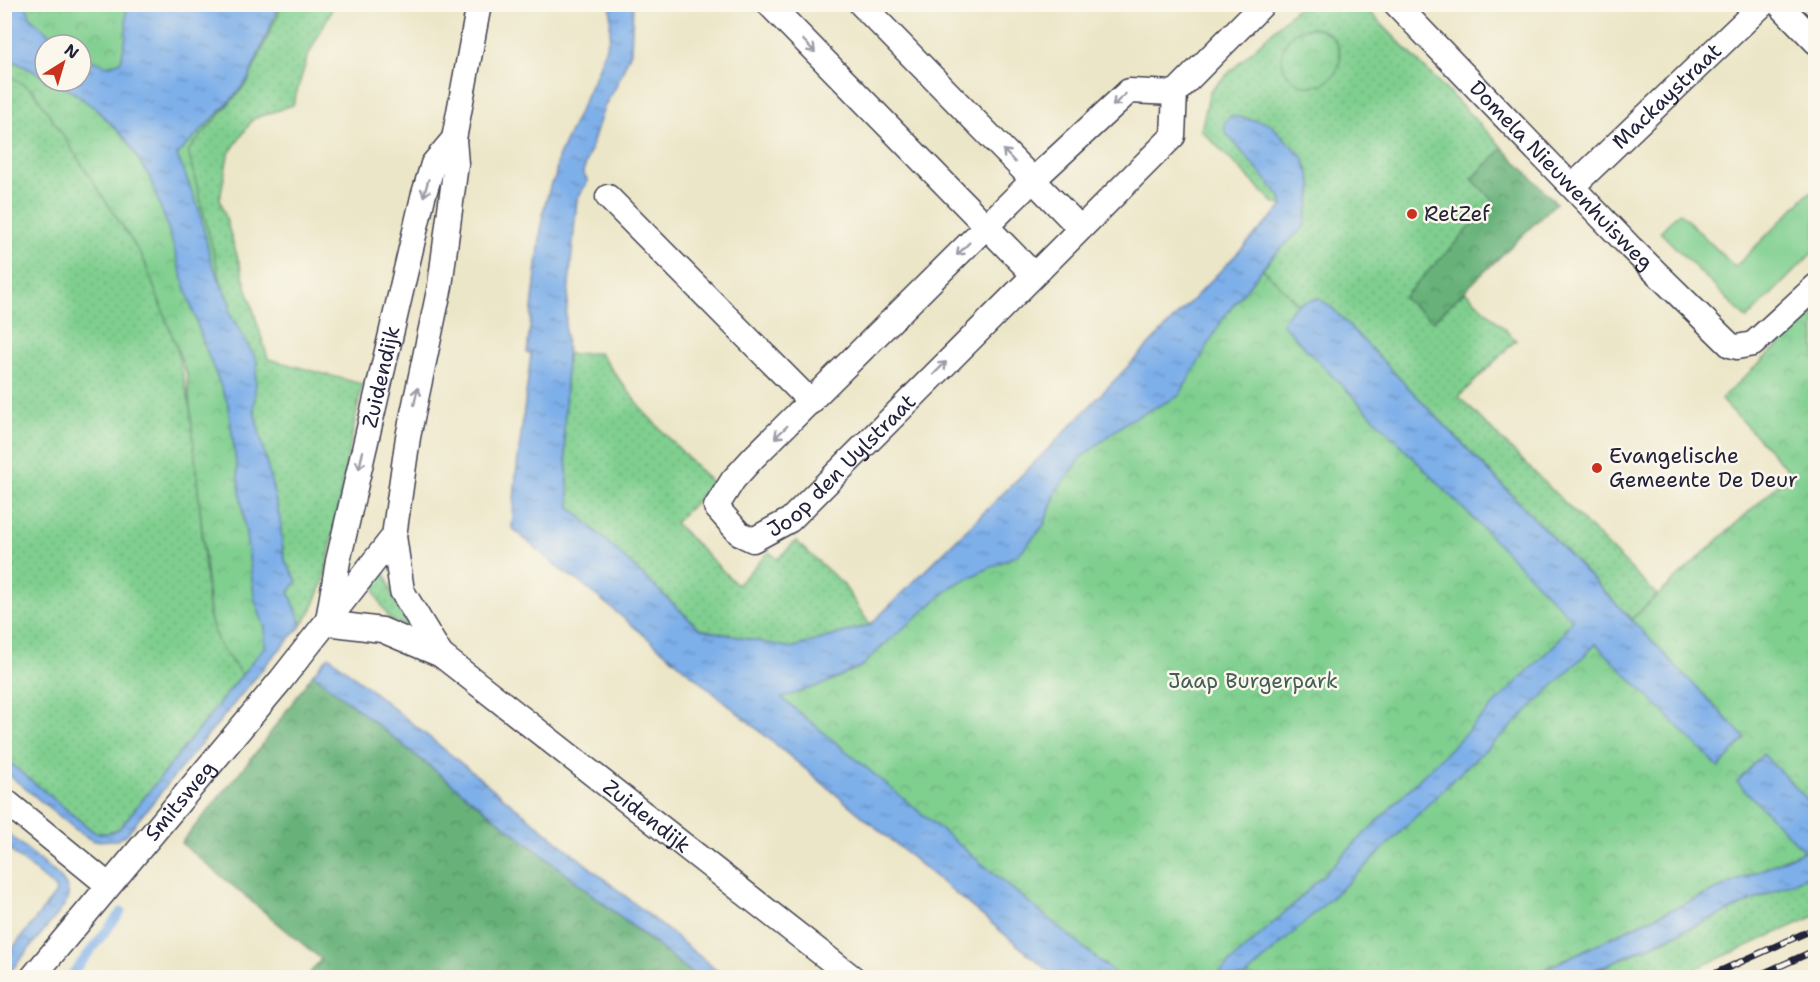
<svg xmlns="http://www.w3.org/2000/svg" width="1820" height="982" font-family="'Shantell Sans',sans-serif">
<defs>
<pattern id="grass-dots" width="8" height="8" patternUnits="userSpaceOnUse" patternTransform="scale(1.5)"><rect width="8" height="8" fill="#7fcf8f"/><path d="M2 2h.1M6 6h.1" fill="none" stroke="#6db17c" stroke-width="1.8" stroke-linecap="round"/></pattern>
<pattern id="forest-crowns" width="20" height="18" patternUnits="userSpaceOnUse" patternTransform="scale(1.5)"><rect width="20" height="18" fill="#67b27a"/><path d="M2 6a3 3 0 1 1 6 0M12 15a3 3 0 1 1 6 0" fill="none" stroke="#549065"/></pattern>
<pattern id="park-crowns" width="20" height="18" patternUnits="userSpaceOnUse" patternTransform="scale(1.5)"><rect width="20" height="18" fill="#7fcf8f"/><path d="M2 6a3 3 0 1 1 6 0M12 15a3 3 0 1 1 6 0" fill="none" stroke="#6db17c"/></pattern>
<pattern id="water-ripples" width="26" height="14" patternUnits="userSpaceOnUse" patternTransform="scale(1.5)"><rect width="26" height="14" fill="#7dafe9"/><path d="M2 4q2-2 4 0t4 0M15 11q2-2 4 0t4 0" fill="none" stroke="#668ebe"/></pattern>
</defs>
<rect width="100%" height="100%" fill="#fbf7ec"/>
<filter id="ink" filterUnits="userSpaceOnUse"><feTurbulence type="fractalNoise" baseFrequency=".0167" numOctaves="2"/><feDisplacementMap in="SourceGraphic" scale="12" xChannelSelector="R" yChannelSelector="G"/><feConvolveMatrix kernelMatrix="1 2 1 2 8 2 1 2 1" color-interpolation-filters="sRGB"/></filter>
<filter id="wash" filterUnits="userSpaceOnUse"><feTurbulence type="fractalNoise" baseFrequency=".008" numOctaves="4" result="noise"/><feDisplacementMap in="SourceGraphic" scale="24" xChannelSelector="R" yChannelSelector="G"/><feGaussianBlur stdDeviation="1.35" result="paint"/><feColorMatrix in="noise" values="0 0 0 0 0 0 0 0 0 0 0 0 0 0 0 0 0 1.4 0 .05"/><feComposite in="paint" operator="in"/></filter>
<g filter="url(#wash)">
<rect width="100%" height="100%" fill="#ece6c8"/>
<path fill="url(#grass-dots)" stroke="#507865" stroke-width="1.5" d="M279,5H334L307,58L293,105L253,119L228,155L220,199L268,359L362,384L324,581L312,609L302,625L289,592L297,581L286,563L283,551L280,519L254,410L257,361L230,314V304L211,261L176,155Z
M1300,5H1363L1503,148L1473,179L1494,202L1433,321L1465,291L1516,340L1459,397L1657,595L1632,620L1331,307L1224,317L1271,258L1304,227L1313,186L1303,157L1269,123L1231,116L1236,145L1282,198L1284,206L1274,203L1201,130L1210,91Z
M4,57L45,81L130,222L169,313L192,415L209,616L220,642L248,667L120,828C110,833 105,835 94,832L5,759Z
M599,353L645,413L713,484L675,523L737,585L769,552L778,559L796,541L843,584L870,625L791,648L700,629L570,507L564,433L567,354Z
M384,570L395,603L409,627L390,620L378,599L375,592L378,573Z
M1815,873V916L1677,977L1579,978Z"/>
<path fill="url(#forest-crowns)" stroke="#446a5a" stroke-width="1.5" d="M1503,148L1556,203L1433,321L1403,298L1494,202L1472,179Z
M313,674L644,936L697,977H307L321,959L181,843L258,750Z"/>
<path fill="url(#park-crowns)" stroke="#507865" stroke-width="1.5" fill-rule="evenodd" d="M5,5H282L247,83L188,151L245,377L273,653L250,685L219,645L211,622L187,375L143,258L34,91L5,73ZM45,45H81V81H45Z
M1282 57a29 29 0 1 1 58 0a29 29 0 1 1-58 0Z
M1260,266L1621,629L1791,473L1721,399L1815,311V846L1648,920L1528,977H1098L751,683L864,643Z"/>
<path fill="#7fcf8f" stroke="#507865" stroke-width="1.5" d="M1815,187V250L1747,319L1660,232L1679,212L1735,267Z"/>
<path fill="url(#water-ripples)" stroke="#506892" stroke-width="1.5" d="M4,5H26L31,18L62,45H45V77L5,57Z
M126,5H279L248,79L232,99L177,155L199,209L211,261L230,304V314L257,361L254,410L280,519L283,551L286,563L297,581L289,592L302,625L269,661L126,835L117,840L93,841L80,833L5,772V759L94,832C105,835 110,833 120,828L265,646V628L255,601L228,404L205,347L187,293L168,228L150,178L126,139L97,110L76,94L53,81H81V57L108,66L121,61L126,36Z
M611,5H633L631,51L617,85L604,107L583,173L588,181L577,199L565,328L567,354L564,434L570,507L700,629L791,648L870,625L1055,442L1283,206L1281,197L1225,132V122L1231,116L1269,123L1303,157L1313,186L1304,227L1271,258L1224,317L1179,396L1128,421L1083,456L1057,490L1044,525L1019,554L954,585L884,645L862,666L826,683L782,698L1119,977H1056L580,582L562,571L512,528L516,475L531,354L527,353L543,212L551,183L555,178L558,158L598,70L610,35Z
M1319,298L1331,307L1745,738L1719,768L1596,644L1507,731L1465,768L1368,864L1245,977H1214L1295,903L1557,642L1572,619L1300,343L1282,323C1293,304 1298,303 1319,298Z
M329,656L725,977H697L313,674Z
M1763,754L1815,807V873L1579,977H1528L1648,920L1804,851L1737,782Z
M4,830L60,877C71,891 71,896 61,910L5,978V958L56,893L55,888L5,846Z"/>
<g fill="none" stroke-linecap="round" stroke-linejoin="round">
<path stroke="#7dafe9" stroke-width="9" d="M69,978L121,912"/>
</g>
</g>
<g filter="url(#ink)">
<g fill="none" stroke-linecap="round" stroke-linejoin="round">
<g stroke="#403f50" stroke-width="27">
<g id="street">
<path d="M769,4L1033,274"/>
<path d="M861,4L1080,228"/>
<path id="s1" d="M1396,4L1631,248L1730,345L1737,347L1753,344L1816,286"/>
<path d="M1779,4L1816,42"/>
<path id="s2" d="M1175,93L1129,91L1032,181L753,458L733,480L716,507L740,534L753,540L790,520L1173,136L1175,93L1263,4"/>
<path id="s3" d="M1573,186L1763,4"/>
<path d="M608,197L811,402"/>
<path id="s4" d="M328,620L338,561L423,197L433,164L454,139"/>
<path id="s5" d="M327,623L382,630L441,655L853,978"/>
<path d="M441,655L402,591L394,536L408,437L440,286L456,164L454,139L479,4"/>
<path d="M4,800L108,885"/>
<path id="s6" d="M32,978L281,680L394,536"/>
</g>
</g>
<use href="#street" stroke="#fff" stroke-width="24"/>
<g stroke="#22223b" stroke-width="7">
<path id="rail" d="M1705,978L1816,928
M1753,978L1816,950"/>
</g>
<use href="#rail" stroke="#fbf7ec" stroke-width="4.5" stroke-dasharray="14" stroke-linecap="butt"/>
</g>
<defs><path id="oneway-shaft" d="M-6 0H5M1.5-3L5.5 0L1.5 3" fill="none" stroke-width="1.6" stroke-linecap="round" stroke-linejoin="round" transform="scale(1.5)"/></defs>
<g stroke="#9c9ca7">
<use href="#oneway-shaft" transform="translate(809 46) rotate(46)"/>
<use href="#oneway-shaft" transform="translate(1119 100) rotate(137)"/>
<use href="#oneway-shaft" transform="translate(1009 156) rotate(-134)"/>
<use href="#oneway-shaft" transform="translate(426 188) rotate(106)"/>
<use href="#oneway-shaft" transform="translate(963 249) rotate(135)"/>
<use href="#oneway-shaft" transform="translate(940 368) rotate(-45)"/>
<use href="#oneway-shaft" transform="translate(416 396) rotate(-78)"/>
<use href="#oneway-shaft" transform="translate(781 432) rotate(136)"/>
<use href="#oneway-shaft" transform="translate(361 460) rotate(103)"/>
</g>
</g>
<g fill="#c8321e" stroke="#fbf7ec" stroke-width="2">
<circle cx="1412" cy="214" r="6"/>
<circle cx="1597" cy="468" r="6"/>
</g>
<g text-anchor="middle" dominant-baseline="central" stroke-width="5" stroke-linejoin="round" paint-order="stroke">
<g font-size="21" fill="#22223b" stroke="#fbf7ec">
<text stroke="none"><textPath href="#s3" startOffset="130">Mackaystraat</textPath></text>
<text stroke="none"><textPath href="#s1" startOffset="238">Domela Nieuwenhuisweg</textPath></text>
<text stroke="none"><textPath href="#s4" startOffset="249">Zuidendijk</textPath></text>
<text stroke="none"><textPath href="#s2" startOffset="800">Joop den Uylstraat</textPath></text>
<text stroke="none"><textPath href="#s6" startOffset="231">Smitsweg</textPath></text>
<text stroke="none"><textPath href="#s5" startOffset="381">Zuidendijk</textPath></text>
</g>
<g font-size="21" fill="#22223b" stroke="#fbf7ec" text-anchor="start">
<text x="1424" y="214">RetZef</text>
<text x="1609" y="456">Evangelische<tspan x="1609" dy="24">Gemeente De Deur</tspan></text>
</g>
<g font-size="21" fill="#435f58" stroke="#fbf7ec">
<text x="1253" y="681">Jaap Burgerpark</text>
</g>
</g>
<rect width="1820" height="982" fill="none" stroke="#fbf7ec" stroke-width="24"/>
<g transform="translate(63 63) rotate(37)"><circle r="28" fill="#fbf7ec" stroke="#a4a2a5" stroke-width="1.5"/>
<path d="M0-4.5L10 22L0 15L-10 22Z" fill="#c8321e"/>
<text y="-9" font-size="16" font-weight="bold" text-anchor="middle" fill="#22223b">N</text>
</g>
</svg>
